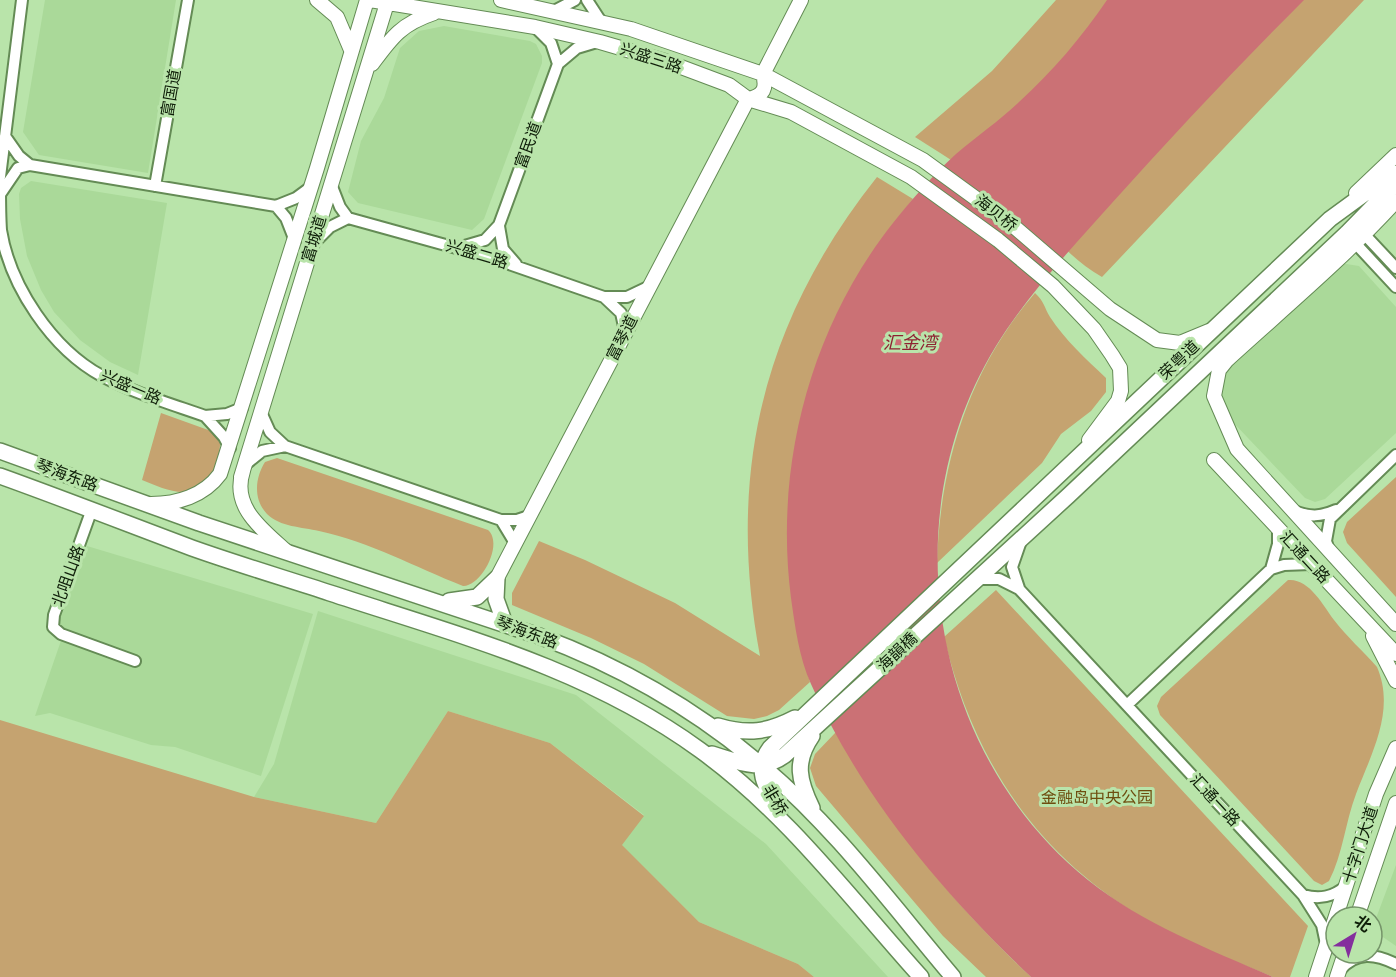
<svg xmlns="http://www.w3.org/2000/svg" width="1396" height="977" font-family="'Public Sans','Noto Sans SC',sans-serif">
<rect width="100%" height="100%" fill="#b9e4aa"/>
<path fill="#aad999" d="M45,0H176L148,173L39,155L23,132Z
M444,26L530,41L536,44L542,56V63L484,219L472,230L358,203L348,192L361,141L384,98L400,48L419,31Z
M31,181L167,203L138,375L110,362L80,340L54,312L41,290L27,256L20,219L19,194L21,188Z
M1340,263L1359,266L1396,307V433L1325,499L1315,502L1305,498L1228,417L1222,407L1219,383L1223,372Z
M87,546L313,614L261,776L175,747L151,745L50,713L35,716L65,629L56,624Z
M318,611L576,695L766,844L888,977H814L798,964L699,922L621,845L644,815L550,743L448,711L376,823L254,797L274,764Z
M1396,865V946L1380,935L1375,921Z"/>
<path fill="#c5a370" d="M1056,0H1364L1102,277C1077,263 1060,243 1039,224C1002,191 957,164 915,137L992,71Z
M877,177L913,199C796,340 760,506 810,682L779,710L767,716L754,719L727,716L644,664L591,638L512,605V593L539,541L585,560L675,603L760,656C726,474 762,322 877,177Z
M1035,293C1044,301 1044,307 1050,317C1065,340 1086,359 1106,378V392L1091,411L1061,434L1042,463L937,563C940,464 969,369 1035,293Z
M161,413L211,431L220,440C221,461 209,493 183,492C169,492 155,485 142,480Z
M277,458L488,530C504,544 481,587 463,586C415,567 370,542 319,531C302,527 280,527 267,514C253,499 255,478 265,462Z
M1396,477V597L1347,543L1343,532L1347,522Z
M1288,580C1309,578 1323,605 1334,620C1347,637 1363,651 1377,667C1396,711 1371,754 1356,794C1345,823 1343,854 1329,881L1322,885L1314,881L1160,715L1157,706L1161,697Z
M996,590L1308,926L1290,977H1273C1233,960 1190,945 1152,923C1038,858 974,763 944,637Z
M448,711L550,743L644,816L622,845L699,922L798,964L814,977H0V720L254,797L376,823Z
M836,732C888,824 954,905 1031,977H986L943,936L816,786L810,768L815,754Z"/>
<path fill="#cb7175" d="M1107,0H1304C1238,66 1174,134 1112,203C1072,248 1028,294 996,346C891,517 931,754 1088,880C1143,924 1209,949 1273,977H1031C943,894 860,795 811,684C799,658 795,626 791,598C774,466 810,328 893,223C912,199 933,175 956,154C977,136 999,121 1019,102C1052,72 1082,37 1107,0Z"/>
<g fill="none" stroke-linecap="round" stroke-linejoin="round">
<g stroke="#648b55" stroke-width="14">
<path id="minor" d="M587,0L600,20
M556,10L575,0
M536,28L551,43L558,64
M5,136L19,156L30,165
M0,177L22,0
M0,184C0,199 0,215 1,230C10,286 52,349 102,376C134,393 171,404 205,416
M331,184L340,207L348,218
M155,186L188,0
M1,193L18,168L30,165L276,206L296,198L311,187
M276,206L286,218L295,241
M499,226L503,249L516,264
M1365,235L1396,268
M315,242L330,227L348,218L489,257L604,297H627L648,287
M1356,244L1396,287
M461,247L485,240L499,225L558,64L577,48L597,42
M604,297L621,313L625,331
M261,412L270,432L285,446L501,520H517L529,516
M230,448L224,437L205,416L227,414L242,408
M246,464L262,451L285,446
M92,509L54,615L53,627L61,634L135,661
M1294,511C1310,517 1320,517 1336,510
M501,520L515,543
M1329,551L1326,541L1330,519L1396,455
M1271,569L1278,544V528
M977,579H999L1019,589L1303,895L1322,925L1326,944
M1019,588L1012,567L1021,541
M1127,705L1271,569L1284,565L1311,564
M1303,895C1320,900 1333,897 1346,886
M1340,970C1357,951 1375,954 1396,964"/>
</g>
<g stroke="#648b55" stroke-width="16">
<path id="tertiary" d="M317,0L337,17L351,50
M370,0L535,27L600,42L665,61L729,85L748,99L791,112L911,177L998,240L1053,286L1094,329L1112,355L1120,368L1121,391L1118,401L1089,440
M501,0L631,29L763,74L923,160L1011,224L1110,309L1157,340L1180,343L1209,331
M372,64C392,37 401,24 434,13
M763,74L801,0
M748,99C764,96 767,88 763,74
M1356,193L1396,155
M1396,201C1344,258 1284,308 1227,360L1219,370L1214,396L1237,449L1396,624
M1214,460L1396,654
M243,471C231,507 262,529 286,551
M241,477L388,0
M151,504C177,504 204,496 220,474L317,168L367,0
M497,578L748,99
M1373,636L1396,681
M1357,917L1396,803
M1316,977L1376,794L1396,748
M1337,977L1345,953"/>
</g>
<g stroke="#648b55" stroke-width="18">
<path id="secondary" d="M0,451L199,523L539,636C620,666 695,709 761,765C834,826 892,905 953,977
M0,476C64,499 128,524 192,548C237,564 284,578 330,593C458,635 589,669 700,750C786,812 850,898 921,977
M497,578L496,599L505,624
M449,601L477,597L497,578
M718,726C748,735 768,732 795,718
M812,736C794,762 799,781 812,808
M712,754C738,762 761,773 785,755L1068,496L1347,233L1396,183
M780,810C767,789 753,771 770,748L1330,219L1393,173"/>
</g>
<use href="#minor" stroke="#fff" stroke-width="10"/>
<use href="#tertiary" stroke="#fff" stroke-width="14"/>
<use href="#secondary" stroke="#fff" stroke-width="15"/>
</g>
<g text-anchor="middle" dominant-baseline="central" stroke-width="6" stroke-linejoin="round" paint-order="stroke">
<g font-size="16" fill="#0e1d08" stroke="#b9e4aa">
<text transform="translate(651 58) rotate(18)">兴盛三路</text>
<text transform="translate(171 93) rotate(-80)">富国道</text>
<text transform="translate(528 145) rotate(-70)">富民道</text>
<text transform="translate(996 213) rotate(38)">海贝桥</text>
<text transform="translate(314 239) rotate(-73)">富城道</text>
<text transform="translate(477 254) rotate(17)">兴盛二路</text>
<text transform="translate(622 338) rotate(-63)">富琴道</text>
<text transform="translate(1179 360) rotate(-43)">荣粤道</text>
<text transform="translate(131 387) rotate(23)">兴盛一路</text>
<text transform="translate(67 475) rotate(20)">琴海东路</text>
<text transform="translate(1305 557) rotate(47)">汇通二路</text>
<text transform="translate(68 576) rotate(-70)">北咀山路</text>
<text transform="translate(527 632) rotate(20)">琴海东路</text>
<text transform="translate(897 652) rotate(-43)">海韻橋</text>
<text transform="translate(775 800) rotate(59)">非桥</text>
<text transform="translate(1215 800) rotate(47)">汇通一路</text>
<text transform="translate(1360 845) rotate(-72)">十字门大道</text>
</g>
<g font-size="16" fill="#6e4d0f" stroke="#b9e4aa">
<text x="1097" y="797">金融岛中央公园</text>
</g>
<g font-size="18" font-style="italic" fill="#8e2232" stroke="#b9e4aa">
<text x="910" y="342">汇金湾</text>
</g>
</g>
<g transform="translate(1354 935) rotate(38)"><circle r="28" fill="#b9e4aa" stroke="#759469" stroke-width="1.5"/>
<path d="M0-4.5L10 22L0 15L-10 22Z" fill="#842f9d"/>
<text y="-9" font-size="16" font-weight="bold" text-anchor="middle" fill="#0e1d08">北</text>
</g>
</svg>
